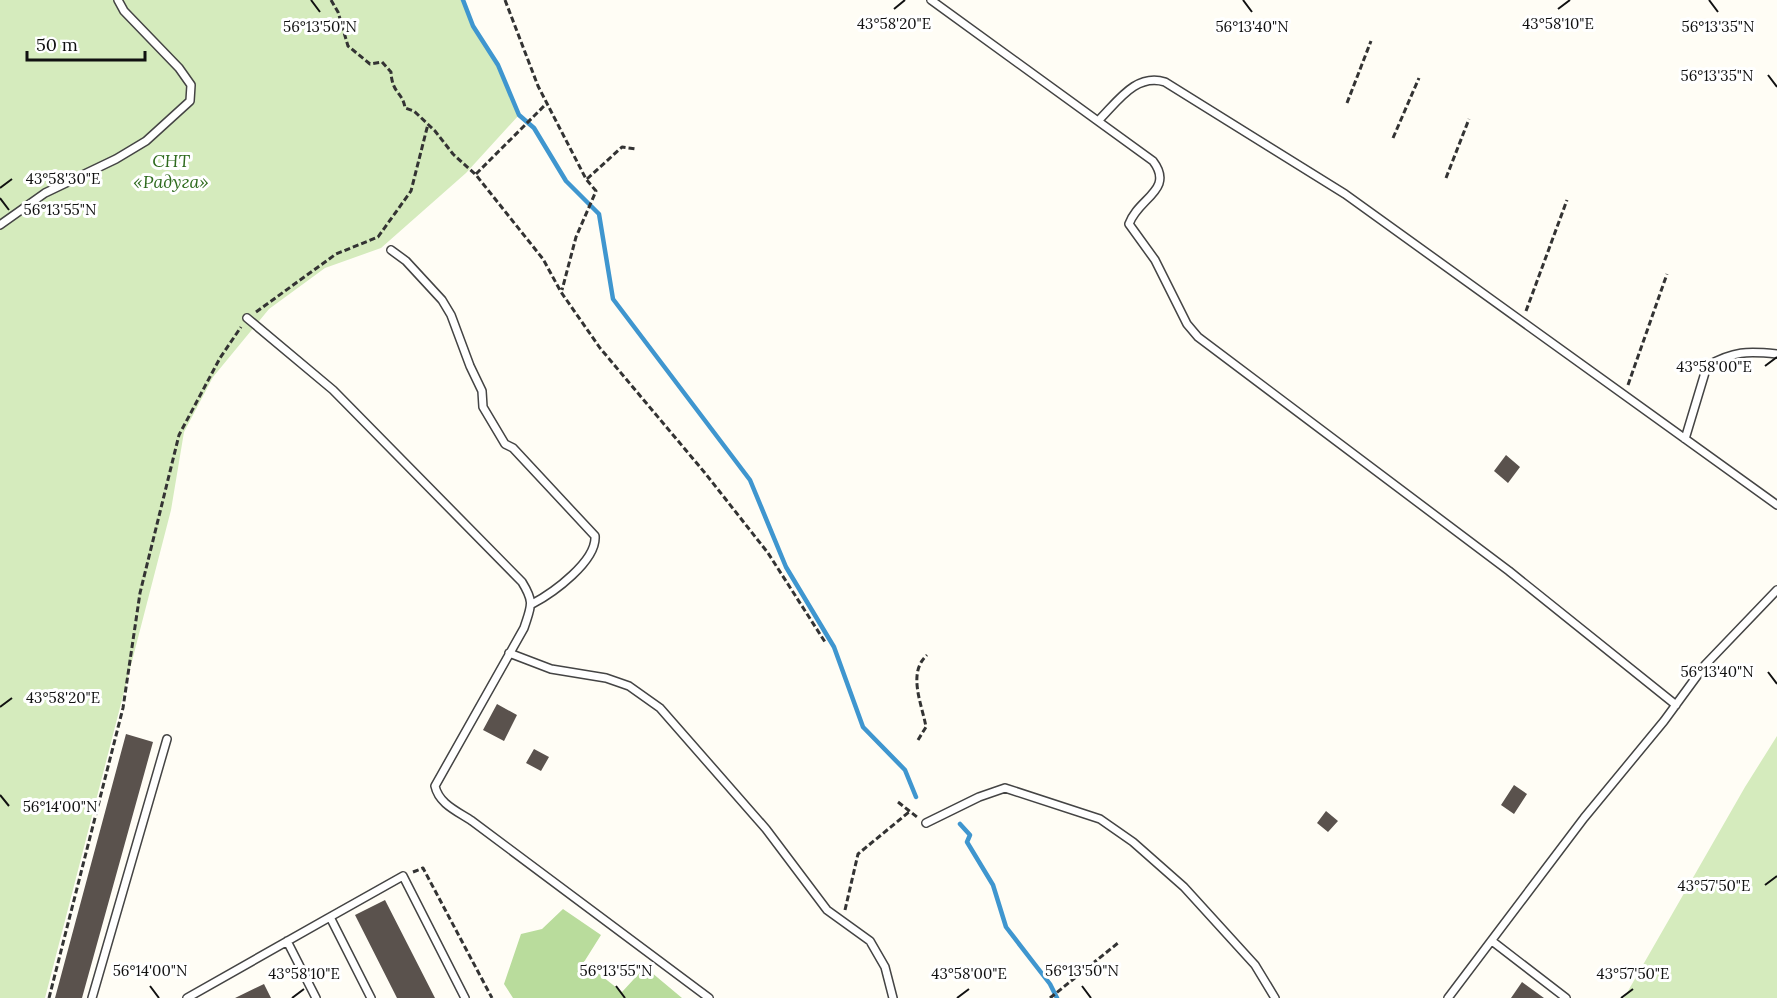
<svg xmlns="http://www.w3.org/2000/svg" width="1777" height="998" font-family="Lora,serif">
<rect width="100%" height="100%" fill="#fffdf5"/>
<path fill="#d5ebbd" d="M0,0H463L473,26L498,65L519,115L466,173L381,248L325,268L269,309L213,377L184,432L171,510L45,998H0Z
M1777,736V998H1624L1745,787Z"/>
<path fill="#b9dc9c" d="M563,909L601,935L584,962L622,992L645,967L682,998H513L504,984L521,934L542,929Z"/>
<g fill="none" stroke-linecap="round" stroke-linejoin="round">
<path stroke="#3f96cf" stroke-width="4.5" d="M463,0L473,26L498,65L519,115L534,128L566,181L599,214L613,299L750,480L786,567L834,647L863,727L905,770L916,797
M960,824L970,835L967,842L993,885L1006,927L1050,984L1057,998"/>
</g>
<path fill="#5a524d" d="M1506,455L1520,467L1508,483L1494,471Z
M497,704L517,715L504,741L483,730Z
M126,734L153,742L82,998H55Z
M534,749L549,757L541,771L526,763Z
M1514,785L1527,794L1514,814L1501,805Z
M1326,811L1338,821L1328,832L1317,823Z
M385,900L435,998H397L355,915Z
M1522,982L1544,998H1511Z
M264,984L271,998H235Z"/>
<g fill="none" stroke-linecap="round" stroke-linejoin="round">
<g stroke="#444" stroke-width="10">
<path id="service" d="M931,0L1153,161C1175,190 1138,198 1129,224L1155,260L1187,324L1198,337L1509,571L1676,705
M1099,120C1118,101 1136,73 1165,82L1345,194L1777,505
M0,225L45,193L116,159L146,141L190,101L191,85L179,68L124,11L118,0
M391,250L406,261L442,300L451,315L470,366L482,391L483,407L505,444L513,448L595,536C597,561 553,593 532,604
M247,318L333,390L522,582C535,603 531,606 524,628L435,786C439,804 457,811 472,821L709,998
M1685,439L1707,366C1734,351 1747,351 1777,354
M509,653L551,669L606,678L629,686L660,708L766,829L827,910L870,941L885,967L893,998
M926,823L979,797L1005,788L1100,819L1133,842L1184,887L1255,965L1275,998
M287,941L316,998
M1492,941L1566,998
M92,998L167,739
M187,998L330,917
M371,998L330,917L403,876L465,998
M1448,998L1584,818L1664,721L1705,665L1777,590"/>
</g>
<path stroke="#333" stroke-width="3" stroke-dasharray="6 3" stroke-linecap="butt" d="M331,0L338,12L348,46L370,64L382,62L391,72C392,94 403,92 405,108L414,111L435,131L453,154L476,175L543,259L561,292L600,348L705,473L768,553L825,642
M505,0L538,86L586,179L596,191L576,237L562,290
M1347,103L1371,41
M1393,138L1419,78
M476,174L547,103
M1446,178L1469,119
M587,179L622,147L636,149
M1526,311L1567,200
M256,312L336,254L378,237L411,191L428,124
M1628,385L1667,274
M918,740L926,727C922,704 907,673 927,655
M898,802L917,817
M413,872L423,868L492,998
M845,910L858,854L909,812
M49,998L123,708L140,593L179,435L220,358L241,327
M1050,998L1118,943"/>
<use href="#service" stroke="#fff" stroke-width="7"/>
</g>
<path fill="none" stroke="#111" stroke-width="2" d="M311,0L320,12M1243,0L1252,12M1709,0L1718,12M894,9L905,0M1558,9L1570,0M1768,75L1777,87M0,188L12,179M0,198L9,210M1765,366L1777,357M1768,672L1777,684M0,707L12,698M0,795L9,806M1765,885L1777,876M150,986L159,998M616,986L625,998M1082,986L1091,998M292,998L304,989M957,998L969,989M1621,998L1633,989"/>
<g text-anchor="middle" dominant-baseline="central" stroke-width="6" stroke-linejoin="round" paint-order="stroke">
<g font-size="18" font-style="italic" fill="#2f6b1f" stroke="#fff">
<text x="171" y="160">СНТ<tspan x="171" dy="21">«Радуга»</tspan></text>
</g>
</g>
<g font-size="15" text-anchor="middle" fill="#111" stroke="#fff" stroke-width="6" stroke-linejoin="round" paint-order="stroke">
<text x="894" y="29">43°58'20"E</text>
<text x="1558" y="29">43°58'10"E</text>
<text x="1718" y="32">56°13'35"N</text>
<text x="320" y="32">56°13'50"N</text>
<text x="1252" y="32">56°13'40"N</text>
<text x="1717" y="81">56°13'35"N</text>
<text x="63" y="184">43°58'30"E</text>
<text x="60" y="215">56°13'55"N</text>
<text x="1714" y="372">43°58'00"E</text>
<text x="1717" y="677">56°13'40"N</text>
<text x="63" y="703">43°58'20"E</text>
<text x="60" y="812">56°14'00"N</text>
<text x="1714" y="891">43°57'50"E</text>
<text x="150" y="976">56°14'00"N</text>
<text x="616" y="976">56°13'55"N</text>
<text x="1082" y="976">56°13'50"N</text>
<text x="304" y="979">43°58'10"E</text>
<text x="969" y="979">43°58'00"E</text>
<text x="1633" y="979">43°57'50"E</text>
</g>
<path d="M27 51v9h118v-9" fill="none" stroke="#111111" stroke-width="3"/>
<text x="36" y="51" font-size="18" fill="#111111" stroke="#ffffff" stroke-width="4.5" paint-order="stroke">50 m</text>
</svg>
